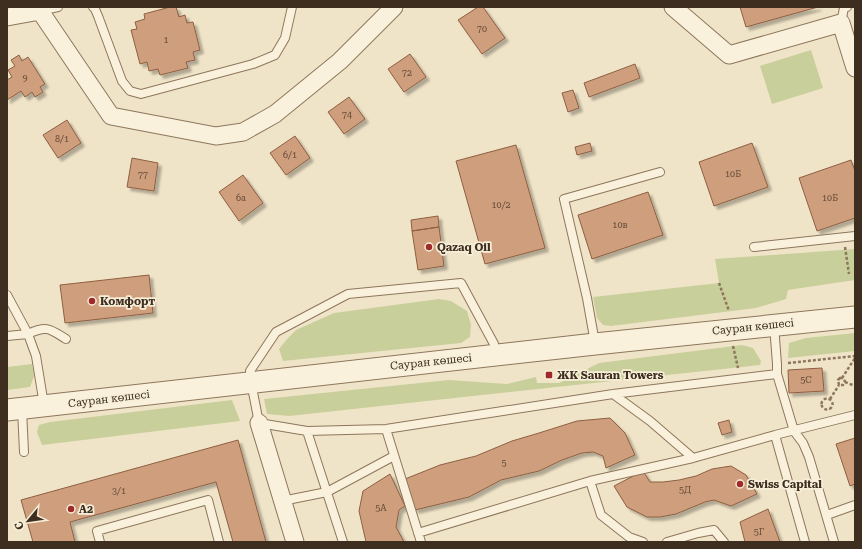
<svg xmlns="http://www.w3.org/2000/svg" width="862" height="549" font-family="'Roboto Serif',serif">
<defs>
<filter id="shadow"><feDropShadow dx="3.5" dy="3.5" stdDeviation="1" flood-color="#0004"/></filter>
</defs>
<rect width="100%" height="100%" fill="#f0e4c8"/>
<path fill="#c9cf9b" d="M811,50L823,88L772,104L760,66Z
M855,249V280L788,290L786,299L756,308L611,326L603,325L597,318L593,297L719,283L715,259Z
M439,299L451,301L467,311L471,325L470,337L461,343L283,361L279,349L288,338L296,330L334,313Z
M855,333V351L788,358L789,343L806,338Z
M742,345L753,348L761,361L760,365L289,416L267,414L264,399L449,380L507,384L536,377L537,383H559L599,363Z
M32,364L34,376L30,387L7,390V367Z
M232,400L240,421L42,445L37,432L39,425L50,422Z"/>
<path fill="#cf9f7d" stroke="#8d5f41" filter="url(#shadow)" d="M170,7H176L179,17L185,15L187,23L193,22L200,50L193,52L195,60L186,62L188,68L160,75L158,69L149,71L147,62L140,64L131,30L137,29L135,22L145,19L144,14Z
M478,7H483L505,38L482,54L458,20Z
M740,7H818L746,27Z
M410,54L426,77L404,92L388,69Z
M19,55L22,61L28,57L45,84L40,87L43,92L35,97L32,92L25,97L21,91L7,100V80L12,77L8,70L15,66L11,60Z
M635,64L640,78L589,97L584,83Z
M573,90L579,108L568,112L562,93Z
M349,97L365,119L344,134L328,112Z
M67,120L81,143L58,158L43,135Z
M295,136L310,158L286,175L270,153Z
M590,143L592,151L577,155L575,147Z
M752,143L768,187L714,206L699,162Z
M516,145L545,248L485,264L456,161Z
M132,158L158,163L154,191L127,187Z
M851,160L855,171V218L817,231L799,178Z
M243,175L263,203L239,221L219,192Z
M648,192L663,235L592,259L578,215Z
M438,216L439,227L412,231L411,220Z
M439,227L444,266L418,270L412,231Z
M149,275L153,313L65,323L60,285Z
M822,368L824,391L789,393L788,370Z
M610,418L625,433L635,455L606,468L603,456L593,452L582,453L562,460L539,471L501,480L469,497L415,510L405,479L440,465L476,456L512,441L539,433L577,421Z
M729,420L732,432L722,435L718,423Z
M855,438V484L850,486L836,444Z
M238,440L266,542H233L216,482L70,522L75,542H33L21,500Z
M731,466L746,475L757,494L731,506L714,500L705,502L676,514L660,517H647L627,507L614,486L643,471L650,482H663L679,480L696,476L712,469Z
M390,474L405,506L399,510L396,527L404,542H366L359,511L363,491Z
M768,509L780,542H745L740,522Z"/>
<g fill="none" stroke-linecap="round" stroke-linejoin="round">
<g stroke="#8d765c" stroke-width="10">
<path id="service" d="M93,7L95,9L98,16L122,81L130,91L141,94L253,64L275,55L285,38L292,7
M40,11L58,7
M841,23L844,8L847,7
M754,247L855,236
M7,295L28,334C47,325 50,329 66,339
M774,325L777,364V374L794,431L803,443L809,457L834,542
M7,336L28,334L36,356L44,405
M595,343L587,298L564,199L660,172
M496,354L494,344L461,283L348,294L276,332L250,371L251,382L259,423L307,431L386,429L613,394L777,374
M613,394L650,421L693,458
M22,409L24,452
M386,429L421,542
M307,431L343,542
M775,435L805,542
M590,481L601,515L629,537L643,542
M282,501L327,492L394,456
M827,515L855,505
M418,533L590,481L693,458L775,435L855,415
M100,542L97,531L208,500L219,542
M667,542L698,533L714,530L724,542"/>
</g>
<g stroke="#8d765c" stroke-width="19">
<path id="minor" d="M673,7L729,55L841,23L855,68
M7,17L40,11L111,116L216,136L243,132L275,114L340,61L394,7
M259,423L295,542"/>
</g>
<g stroke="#8d765c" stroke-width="23">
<path id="tertiary" d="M7,410L595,344L855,317"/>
</g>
<path stroke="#8d765c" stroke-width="2.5" stroke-dasharray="3 2" stroke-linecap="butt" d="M845,247L849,274
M719,283L729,311
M733,346L738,368
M788,363L855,356
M840,378H842L844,379L845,382L843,385H839L838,380Z
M842,378L855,358
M845,382L855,386
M821.5 404a5.5 5.5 0 1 1 11 0a5.5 5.5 0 1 1-11 0Z
M830,399L839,385"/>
<use href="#service" stroke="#faf1dc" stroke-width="8"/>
<use href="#minor" stroke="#faf1dc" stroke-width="17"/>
<use href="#tertiary" stroke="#faf1dc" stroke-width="21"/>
</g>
<g fill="#9e2a2b" stroke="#f7eed8" stroke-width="1.5">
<circle cx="429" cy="247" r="4"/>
<circle cx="92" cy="301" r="4"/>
<rect x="545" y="371" width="8" height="8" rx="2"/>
<circle cx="740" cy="484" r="4"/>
<circle cx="71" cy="509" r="4"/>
</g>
<g text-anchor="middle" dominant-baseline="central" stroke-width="3.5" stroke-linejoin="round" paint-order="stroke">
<g font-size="9" fill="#624a37">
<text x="482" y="29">70</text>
<text x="166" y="40">1</text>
<text x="407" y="73">72</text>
<text x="25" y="78">9</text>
<text x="347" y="115">74</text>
<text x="62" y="139">8/1</text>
<text x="290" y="155">6/1</text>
<text x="733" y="174">10Б</text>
<text x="143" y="175">77</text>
<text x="241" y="198">6а</text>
<text x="830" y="198">10Б</text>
<text x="501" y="205">10/2</text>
<text x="620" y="225">10в</text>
<text x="806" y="380">5С</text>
<text x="504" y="463">5</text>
<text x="685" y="490">5Д</text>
<text x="119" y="491">3/1</text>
<text x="381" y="508">5А</text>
<text x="759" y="532">5Г</text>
</g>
<g font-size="11" font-weight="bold" fill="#3d2e20" stroke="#f7eed8" text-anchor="start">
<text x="437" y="247">Qazaq Oil</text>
<text x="100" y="301">Комфорт</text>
<text x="557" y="375">ЖК Sauran Towers</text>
<text x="748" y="484">Swiss Capital</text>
<text x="79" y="509">А2</text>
</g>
<g font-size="11" fill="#3d2e20" stroke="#f7eed8">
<text transform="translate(753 327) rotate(-6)">Сауран көшесі</text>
<text transform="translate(431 362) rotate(-6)">Сауран көшесі</text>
<text transform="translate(109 399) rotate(-7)">Сауран көшесі</text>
</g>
</g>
<rect width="862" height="549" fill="none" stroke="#3d2e20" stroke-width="16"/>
<g transform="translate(28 521) rotate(241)" stroke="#f7eed8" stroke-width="3" paint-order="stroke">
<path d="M0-3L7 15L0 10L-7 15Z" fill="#3d2e20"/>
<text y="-6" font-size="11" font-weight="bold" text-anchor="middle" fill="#3d2e20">С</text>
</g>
</svg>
